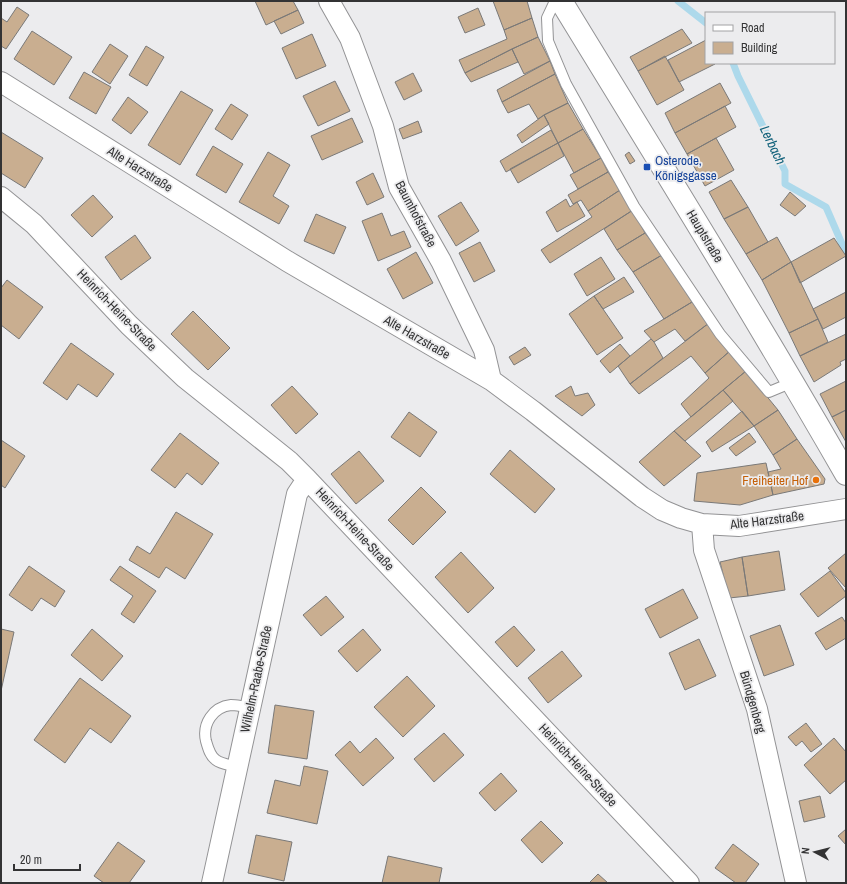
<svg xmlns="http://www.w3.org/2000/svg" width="847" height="884" font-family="'Archivo Narrow',sans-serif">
<rect width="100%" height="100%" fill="#ececee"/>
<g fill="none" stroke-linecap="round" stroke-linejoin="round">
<path stroke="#add9eb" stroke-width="7" d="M678,1L706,23
M733,63L738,76L785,171V184L826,207L846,253"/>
</g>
<path fill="#c9ae90" stroke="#7a7978" d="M255,1H293L298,10L266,25Z
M493,1H527L532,18L504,30Z
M17,7L29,15L6,49L1,46V18L7,22Z
M478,8L485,25L465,33L458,17Z
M298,10L304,23L281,34L274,21Z
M532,18L538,37L512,49L465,73L459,60L507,39L504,30Z
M682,29L692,43L638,71L630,57Z
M32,31L72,57L54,85L14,59Z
M312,34L326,66L296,79L282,48Z
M538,37L550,61L524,74L512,49Z
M706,40V63L715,64L679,82L668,60Z
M110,44L128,56L110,84L92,72Z
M146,46L164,57L147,86L129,75Z
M512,49L518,62L471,82L465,73Z
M665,56L684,90L657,105L638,71Z
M550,61L555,74L502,102L497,90Z
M84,72L111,87L96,114L69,98Z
M413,73L422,91L404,100L395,82Z
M555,74L568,103L544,115L538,119L529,104L508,113L502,102Z
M335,81L350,111L318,126L303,96Z
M720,83L731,103L675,133L665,113Z
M181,91L213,110L180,165L148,145Z
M128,97L148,112L131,134L112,120Z
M568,103L583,129L558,143L544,115Z
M231,104L248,115L232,140L215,129Z
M725,106L736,127L687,154L675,133Z
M544,115L549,124L522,143L517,135Z
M352,118L363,142L322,160L311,136Z
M418,121L422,132L403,139L399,129Z
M583,129L601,158L574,173L558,143Z
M551,130L558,143L506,172L500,161Z
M1,132L43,158L25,188L1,173Z
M716,138L734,170L705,186L687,154Z
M558,143L564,156L518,183L510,169Z
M213,146L243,164L226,193L196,175Z
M268,152L290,165L273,196L289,206L279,224L239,202Z
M629,152L635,161L630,164L625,155Z
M601,158L608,172L578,189L570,175Z
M608,172L620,190L588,211L581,200L573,204L568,195Z
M373,173L384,197L367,205L356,182Z
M731,180L748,207L724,219L709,192Z
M620,190L633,210L550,263L541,250L592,217L588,211Z
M790,192L806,206L795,216L780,205Z
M93,195L113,217L92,237L71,215Z
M566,199L570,207L577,202L585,216L557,232L546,212Z
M461,202L479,231L456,246L438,216Z
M748,207L768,242L746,254L724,219Z
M633,210L645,233L617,250L604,229Z
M382,213L391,236L404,231L411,247L378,261L362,221Z
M316,214L346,227L334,254L304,241Z
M645,233L662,255L633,272L617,250Z
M135,235L151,258L121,280L105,257Z
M777,237L791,262L762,280L746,254Z
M834,238L846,256L800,283L791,262Z
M480,242L495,271L474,282L459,253Z
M416,252L433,283L403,299L387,269Z
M662,255L692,302L664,319L633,272Z
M601,257L615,279L587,296L574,274Z
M791,262L818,319L789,333L762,280Z
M624,277L634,292L603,309L594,296Z
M7,280L43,307L19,339L1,325V288Z
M846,292V317L823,329L813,309Z
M594,296L623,338L597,355L569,314Z
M692,302L709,323L685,341L675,329L654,342L644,331Z
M193,311L230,348L208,370L171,334Z
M818,319L828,342L800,356L789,333Z
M709,323L731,350L705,373L691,356L639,394L630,384Z
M846,334V359L840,362L841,365L814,382L800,356Z
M651,339L654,342L663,358L630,384L618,366Z
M71,343L114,374L97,397L78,384L67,400L43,383Z
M620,344L630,356L610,373L600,361Z
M525,347L531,355L514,365L509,357Z
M731,350L746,371L691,417L681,404L709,378L705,373Z
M746,371L778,410L754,426L723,390Z
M846,381V410L832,417L820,394Z
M292,386L318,414L296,434L271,405Z
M571,386L575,396L588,393L595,405L582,416L555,396Z
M723,390L733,401L685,441L674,431Z
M778,410L797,439L773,455L754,426Z
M846,410V442L832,417Z
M742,411L754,426L712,452L706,442Z
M409,412L437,432L420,457L391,437Z
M674,431L701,456L664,486L639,462Z
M180,433L219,463L202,485L187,473L175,488L151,470Z
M749,433L756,442L736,456L729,448Z
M797,439L825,479L824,484L773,495L768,472L781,469L773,455Z
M1,440L25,456L5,488L1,485Z
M510,450L555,489L535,513L490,474Z
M359,451L384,481L356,504L331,474Z
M766,463L773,495L740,505L694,501L697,473Z
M421,487L446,512L413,545L388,520Z
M176,512L213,534L185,579L166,567L159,578L129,560L137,546L150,554Z
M779,551L785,590L748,596L742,557Z
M461,552L494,588L468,613L435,577Z
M846,553V588L828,568Z
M742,557L748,596L729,598L720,562Z
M29,566L65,591L55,607L41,598L32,611L9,595Z
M120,566L156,591L134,623L121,614L133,596L110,580Z
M830,571L846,593V596L818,617L800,594Z
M683,589L698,618L660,638L645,609Z
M326,596L344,617L321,636L303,615Z
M842,617L846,623V638L826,650L815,633Z
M780,625L794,665L764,676L750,636Z
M514,626L535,650L517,667L495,642Z
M1,629L14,632L1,691Z
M92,629L123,656L102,681L71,655Z
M363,629L381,650L357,672L338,651Z
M699,639L716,676L685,690L669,653Z
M562,651L582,676L548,703L528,678Z
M407,676L435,706L403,737L374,707Z
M80,678L131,716L111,743L90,728L65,763L34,740Z
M275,705L314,711L307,759L268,753Z
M806,723L822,744L811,752L802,741L796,746L788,737Z
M444,733L464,755L434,782L414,759Z
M376,738L394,758L363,786L335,755L350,741L360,753Z
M834,738L846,752V780L830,794L804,765Z
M304,766L328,771L317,824L267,813L275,780L300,786Z
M501,773L517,791L495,811L479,793Z
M820,796L825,817L804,822L799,801Z
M541,821L563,843L542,863L521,840Z
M846,829V845L838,836Z
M256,835L292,842L284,881L248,873Z
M118,842L145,861L129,883H104L94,876Z
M733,844L759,864L745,883H736L715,868Z
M388,856L442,868L439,883H382Z
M598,874L608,883H589Z"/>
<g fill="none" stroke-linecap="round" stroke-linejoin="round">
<g stroke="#939395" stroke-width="12">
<path id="service" d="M555,1L547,18L548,41L566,84L634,206L720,334L769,392L793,382
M237,767C231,765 221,764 216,760C210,756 208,748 206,741C202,724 213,707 231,705C237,705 244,707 250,707"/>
</g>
<g stroke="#939395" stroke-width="22">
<path id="minor" d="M329,1L350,38L383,126L399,187L441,261L484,350L491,380
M1,82L287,261L491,380L533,411L642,497L662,510L681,518L702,524L739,526L846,509
M1,197L34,224L129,325L185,378L289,461L307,479L689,883
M702,524L704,550L757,709L796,883
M212,883L297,494L307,479"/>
</g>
<g stroke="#939395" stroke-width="24">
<path id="tertiary" d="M561,1C657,158 754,314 846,474"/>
</g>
<use href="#service" stroke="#fff" stroke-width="10"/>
<use href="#minor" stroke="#fff" stroke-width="20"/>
<use href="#tertiary" stroke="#fff" stroke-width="22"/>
</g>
<rect fill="#1a4fb4" stroke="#ececee" stroke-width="1.5" x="643" y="163" width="8" height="8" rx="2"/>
<circle fill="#e8710a" stroke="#ececee" stroke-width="1.5" cx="816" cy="480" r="4"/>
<g text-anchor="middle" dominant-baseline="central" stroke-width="3.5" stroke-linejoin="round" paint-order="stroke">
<g font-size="13" fill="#164399" stroke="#ececee" text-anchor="start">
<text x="655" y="160">Osterode,<tspan x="655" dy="15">Königsgasse</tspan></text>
</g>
<g font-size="13" fill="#333334" stroke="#ececee">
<text transform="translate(140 169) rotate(32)">Alte Harzstraße</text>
<text transform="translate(416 214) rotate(62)">Baumhofstraße</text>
<text transform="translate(705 236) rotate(59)">Hauptstraße</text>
<text transform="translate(117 310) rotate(46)">Heinrich-Heine-Straße</text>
<text transform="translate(417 337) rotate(30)">Alte Harzstraße</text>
<text transform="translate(767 520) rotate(-7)">Alte Harzstraße</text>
<text transform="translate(355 529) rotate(47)">Heinrich-Heine-Straße</text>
<text transform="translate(256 679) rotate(-78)">Wilhelm-Raabe-Straße</text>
<text transform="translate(753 702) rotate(74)">Bündgenberg</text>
<text transform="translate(578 765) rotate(47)">Heinrich-Heine-Straße</text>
</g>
<g font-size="13" fill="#c56008" stroke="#ececee" text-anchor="end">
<text x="808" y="480">Freiheiter Hof</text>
</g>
<g font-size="14" font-style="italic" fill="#10617a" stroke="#ececee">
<text transform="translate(773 145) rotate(64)">Lerbach</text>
</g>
</g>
<rect width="847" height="884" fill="none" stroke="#333334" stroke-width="4"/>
<rect x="705" y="12" width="130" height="52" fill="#ececee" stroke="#a2a2a4"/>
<rect x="713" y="25" width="20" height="6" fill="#ffffff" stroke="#a2a2a4"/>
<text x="741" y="32" font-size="12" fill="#333334">Road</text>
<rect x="713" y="42" width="20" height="12" fill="#c9ae90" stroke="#a2a2a4"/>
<text x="741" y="52" font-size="12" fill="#333334">Building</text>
<g transform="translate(815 852) rotate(277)" stroke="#ececee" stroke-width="3" paint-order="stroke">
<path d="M0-3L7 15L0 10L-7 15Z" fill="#333334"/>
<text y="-6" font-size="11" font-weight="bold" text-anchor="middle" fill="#333334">N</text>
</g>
<path d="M14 864v6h66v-6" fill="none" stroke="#333334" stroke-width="2"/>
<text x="20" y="864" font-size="12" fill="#333334" stroke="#ececee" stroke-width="3" paint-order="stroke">20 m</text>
</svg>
